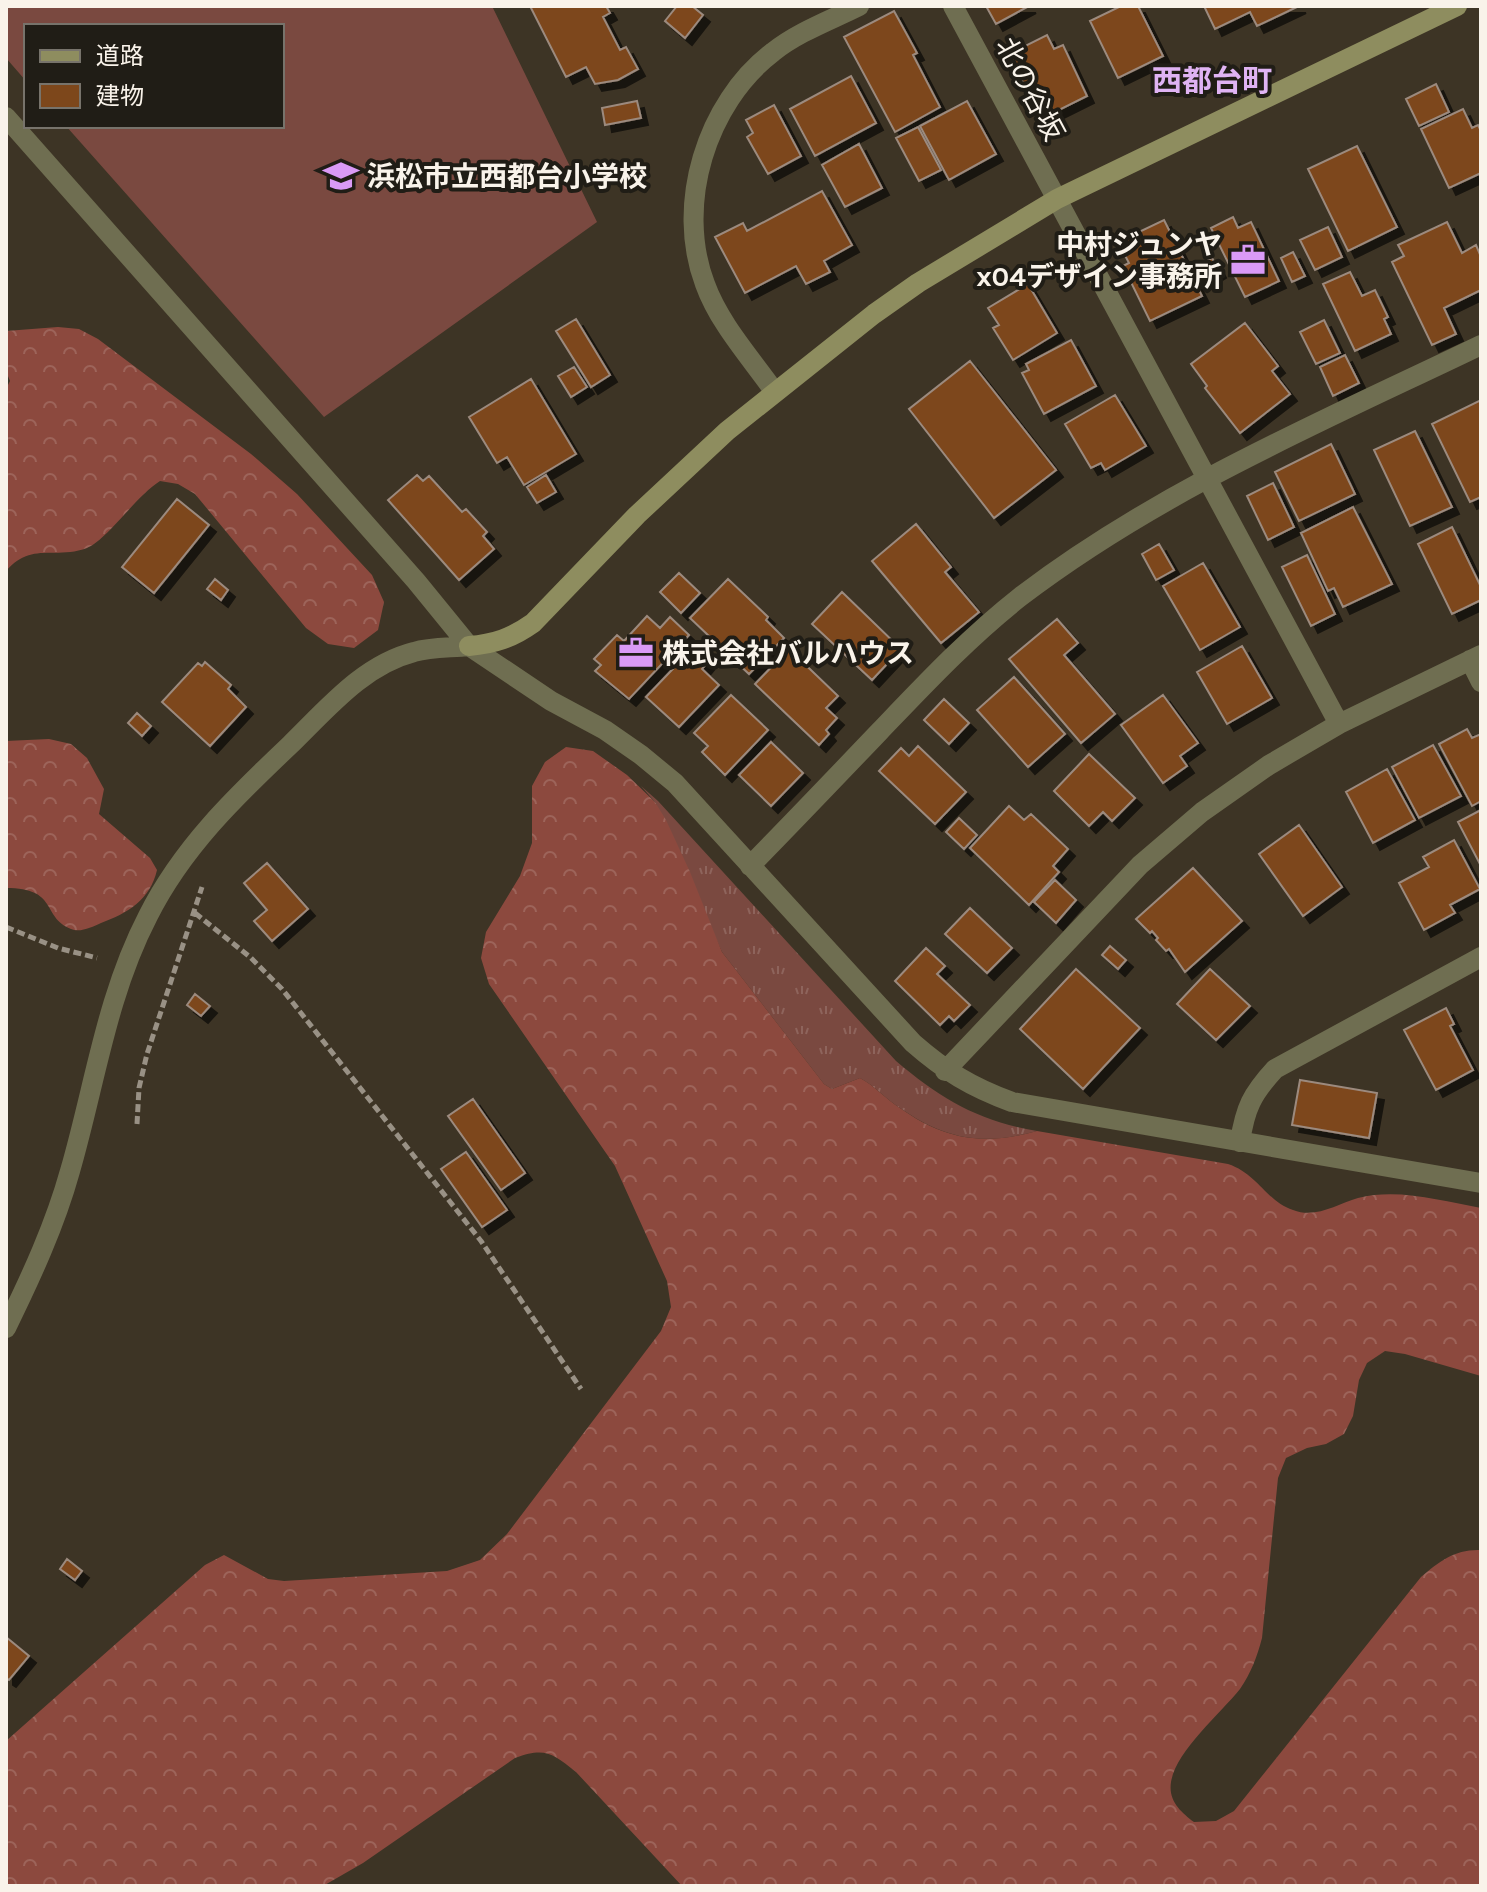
<svg xmlns="http://www.w3.org/2000/svg" width="1487" height="1892" font-family="Karla,'Noto Sans JP',sans-serif">
<defs>
<pattern id="grass-tufts" width="24" height="20" patternUnits="userSpaceOnUse" patternTransform="scale(2)"><rect width="24" height="20" fill="#7a4940"/><path d="M3 7l-1-3M5 7V3M7 7l1-3M15 17l-1-3M17 17v-4M19 17l1-3" fill="none" stroke="#8e645c"/></pattern>
<pattern id="forest-crowns" width="20" height="18" patternUnits="userSpaceOnUse" patternTransform="scale(2)"><rect width="20" height="18" fill="#8c493e"/><path d="M2 6a3 3 0 1 1 6 0M12 15a3 3 0 1 1 6 0" fill="none" stroke="#9d645a"/></pattern>
<filter id="shadow"><feDropShadow dx="7" dy="7" stdDeviation="0" flood-color="#0009"/></filter>
</defs>
<rect width="100%" height="100%" fill="#3d3425"/>
<path fill="url(#grass-tufts)" d="M641,786L658,801L896,1061C941,1099 978,1121 1037,1131C984,1146 946,1140 900,1108C886,1099 875,1086 860,1078L832,1089L824,1084L722,952L655,802Z"/>
<path fill="url(#forest-crowns)" d="M58,327L79,329L98,339L251,454L297,494L372,575L384,602L378,630L354,648L328,644L306,628L195,494L178,484L160,481C135,497 108,539 87,548C56,560 31,541 6,571V389L10,381L6,371V331Z
M49,739L71,744L87,758L104,789L99,814L150,858L157,870C150,900 128,913 101,923C92,927 80,933 71,929C41,917 59,888 6,888V741Z
M566,747L593,751L627,775L655,802L666,820L690,872L722,952L824,1084L832,1089L860,1078C875,1086 886,1099 900,1108C945,1140 984,1146 1037,1131L1228,1164C1258,1174 1267,1202 1293,1210C1316,1219 1337,1204 1358,1198C1399,1188 1441,1201 1481,1208V1376L1405,1354L1385,1351L1367,1363L1359,1380L1353,1416L1344,1434L1326,1444L1307,1448L1286,1458L1278,1478L1262,1638C1257,1657 1251,1673 1240,1689C1220,1714 1176,1751 1171,1782C1168,1801 1181,1812 1194,1822L1216,1821L1234,1811L1421,1577C1440,1561 1455,1549 1481,1550V1886H682L576,1772C552,1753 545,1747 515,1758L363,1863L323,1886H6V1741L205,1565L224,1555L268,1579L284,1581L447,1571L480,1560L507,1534L661,1331L671,1307L667,1281L615,1166L489,984L481,958L486,932L520,876L532,843V786L545,762Z"/>
<path fill="#7a4940" d="M6,6H492L597,222L324,417L66,126H282V26H26V81L6,58Z"/>
<path fill="#7d471b" stroke="#9c8a7e" stroke-width="2" filter="url(#shadow)" d="M530,6H606L610,13L603,17L620,50L626,47L638,69L618,80L595,84L586,67L566,77Z
M677,6H692L703,15L685,38L665,21Z
M986,6H1029L996,24Z
M1121,6H1138L1163,56L1118,78L1090,21Z
M1204,6H1299L1257,26L1250,12L1215,29Z
M894,11L917,53L913,55L940,107L895,132L844,37Z
M1047,35L1054,49L1063,45L1087,96L1041,119L1009,54Z
M851,76L876,123L815,156L790,109Z
M1436,84L1449,112L1419,126L1406,99Z
M637,101L641,118L605,125L602,108Z
M967,101L996,154L949,180L920,126Z
M774,105L801,156L768,174L747,137L753,133L746,120Z
M1463,109L1472,128L1478,125L1481,131V173L1449,188L1421,129Z
M918,127L941,170L919,181L896,138Z
M859,144L882,188L845,207L822,165Z
M1357,146L1397,227L1348,251L1308,169Z
M822,191L852,245L824,261L830,272L806,284L796,266L745,293L715,237L743,223L747,231Z
M1233,217L1238,228L1251,222L1279,281L1245,297L1211,228Z
M1164,220L1202,296L1150,321L1123,266L1129,263L1118,242Z
M1447,222L1462,253L1476,245L1481,257V290L1444,308L1456,334L1432,345L1392,262L1404,256L1398,245Z
M1328,227L1342,257L1315,270L1300,240Z
M1293,252L1305,276L1292,282L1281,258Z
M1212,258L1219,271L1209,277L1202,263Z
M1350,272L1362,296L1375,290L1388,317L1384,319L1391,334L1355,351L1323,284Z
M1028,284L1057,333L1013,360L993,328L999,325L988,308Z
M576,319L610,375L591,387L556,331Z
M1324,320L1340,353L1316,364L1300,332Z
M1245,323L1278,366L1272,371L1290,394L1240,433L1205,388L1207,386L1191,364Z
M1071,340L1096,386L1044,414L1022,373L1029,370L1026,364Z
M1345,355L1359,383L1333,396L1320,367Z
M970,361L1056,470L994,518L909,409Z
M574,367L587,387L571,397L558,376Z
M531,379L576,454L524,485L507,457L497,463L469,417Z
M1115,395L1146,446L1105,470L1101,463L1091,468L1065,424Z
M1481,400V497L1470,502L1432,424Z
M1415,431L1452,507L1410,526L1374,450Z
M1331,444L1355,494L1299,521L1275,472Z
M417,475L423,481L429,476L462,512L466,509L487,532L483,536L494,549L459,580L388,500Z
M546,475L556,492L537,503L527,487Z
M1273,483L1294,527L1268,540L1247,496Z
M177,499L209,525L154,593L122,567Z
M1353,507L1392,584L1343,607L1334,588L1328,591L1301,533Z
M916,524L951,567L945,572L979,612L941,643L872,561Z
M1452,527L1481,587V600L1452,614L1418,544Z
M1159,544L1174,570L1156,580L1142,554Z
M1307,555L1335,614L1311,626L1282,567Z
M1203,563L1240,627L1200,650L1163,586Z
M679,573L700,593L681,613L660,592Z
M215,579L228,590L221,600L207,589Z
M728,579L768,617L766,620L784,638L749,674L690,618Z
M842,592L901,649L872,680L812,624Z
M647,616L660,628L670,617L689,635L629,699L595,671L601,665L594,659L617,635L624,641Z
M1057,619L1078,643L1064,655L1115,714L1081,743L1009,659Z
M1242,646L1272,698L1227,724L1197,672Z
M692,649L707,663L702,669L719,685L679,727L646,697Z
M789,649L838,696L826,708L837,718L826,730L829,734L819,745L755,684Z
M205,662L231,685L228,689L246,707L210,746L162,702L198,663L202,666Z
M1014,677L1065,734L1028,767L977,710Z
M731,695L768,730L725,775L702,752L708,746L694,733Z
M1163,695L1198,743L1180,756L1187,766L1163,783L1121,725Z
M944,699L969,723L949,744L924,720Z
M137,713L151,726L142,736L128,723Z
M1467,729L1472,738L1481,734V801L1472,806L1439,744Z
M771,742L803,773L771,806L739,775Z
M1433,745L1461,796L1419,818L1392,767Z
M918,746L966,792L935,824L879,771L901,748L909,756Z
M1089,754L1135,798L1112,821L1103,812L1089,826L1054,791Z
M1387,769L1415,820L1373,843L1346,792Z
M1009,806L1024,820L1031,814L1068,849L1053,866L1059,872L1029,905L970,848Z
M1481,810V866L1458,822Z
M959,818L977,835L964,849L946,832Z
M1299,825L1342,887L1303,916L1259,854Z
M1454,840L1480,889L1450,905L1455,913L1424,930L1399,883L1429,867L1423,857Z
M267,863L308,909L272,941L254,921L267,910L244,883Z
M1193,868L1242,921L1185,972L1169,949L1166,951L1156,940L1158,938L1152,931L1150,933L1136,919Z
M1055,880L1076,900L1056,923L1034,902Z
M970,908L1012,948L987,973L945,934Z
M1110,946L1126,960L1118,969L1102,955Z
M926,948L945,966L937,974L970,1005L954,1021L949,1016L940,1025L895,981Z
M1076,969L1140,1028L1083,1089L1020,1029Z
M1210,969L1250,1006L1216,1040L1177,1004Z
M195,994L210,1006L201,1016L187,1005Z
M1446,1008L1454,1024L1450,1026L1473,1070L1436,1090L1404,1030Z
M1300,1080L1377,1093L1369,1138L1292,1125Z
M473,1099L525,1173L501,1190L448,1116Z
M466,1152L507,1210L482,1227L441,1169Z
M67,1559L82,1571L75,1580L60,1569Z
M6,1637L29,1656L9,1680L6,1678Z"/>
<g fill="none" stroke-linecap="round" stroke-linejoin="round">
<path stroke="#999185" stroke-width="5" stroke-dasharray="8 4" stroke-linecap="butt" d="M195,913L250,957L282,989L481,1241L581,1389
M6,927L58,948L97,958
M137,1124L139,1088L147,1054L202,887"/>
<path stroke="#6f6e51" stroke-width="20" d="M953,6L1339,724
M6,117L416,581L469,646L551,701L605,730L641,755L675,783L913,1043C945,1071 971,1087 1012,1102L1481,1183
M774,391C750,357 719,323 705,284C675,205 706,103 773,52C798,32 831,20 859,6
M1470,660L1481,682
M750,866C794,821 837,776 880,731C925,684 969,637 1020,597C1160,490 1323,421 1481,345
M945,1071L1140,865L1202,812L1269,765L1339,724L1481,655
M1240,1142C1245,1108 1252,1094 1275,1069L1481,957
M6,1328C31,1277 55,1225 70,1171C95,1085 106,997 148,916C182,848 235,797 290,745C327,709 363,665 414,652C431,647 451,648 469,646"/>
<path stroke="#8e8d5f" stroke-width="20" d="M469,646C494,644 512,638 533,623L637,515L727,431L874,314L918,283L1057,199L1457,6"/>
</g>
<defs>
<g id="school-bare" transform="scale(2.76)"><path d="M0-5L7-2L0 1L-7-2ZM-4 1L0 2.5L4 1V4Q0 6-4 4Z" fill="#da9af6" stroke="#201d16" stroke-width="2.5" paint-order="stroke"/></g>
<g id="office-bare" transform="scale(2.76)"><path d="M-6-3h4V-5.5h4V-3h4V5H-6ZM-1-4.5V-3h2v-1.5ZM-6 0V1H6V0Z" fill="#da9af6" stroke="#201d16" stroke-width="2.5" paint-order="stroke"/></g>
</defs>
<g fill-rule="evenodd">
<use href="#school-bare" x="341" y="176"/>
<use href="#office-bare" x="1248" y="260"/>
<use href="#office-bare" x="636" y="653"/>
</g>
<g text-anchor="middle" dominant-baseline="central" stroke-width="8" stroke-linejoin="round" paint-order="stroke">
<g font-size="28" fill="#f9f3ea" stroke="#201d16">
<text transform="translate(1030 89) rotate(62)">北の谷坂</text>
</g>
<g font-size="28" font-weight="bold" fill="#f9f3ea" stroke="#201d16" text-anchor="start">
<text x="367" y="176">浜松市立西都台小学校</text>
<text x="1222" y="244" text-anchor="end">中村ジュンヤ<tspan x="1222" dy="32">x04デザイン事務所</tspan></text>
<text x="662" y="653">株式会社バルハウス</text>
</g>
<g font-size="30" font-weight="bold" fill="#dfb3f3" stroke="#201d16">
<text x="1212" y="81">西都台町</text>
</g>
</g>
<rect width="1487" height="1892" fill="none" stroke="#f9f3ea" stroke-width="16"/>
<rect x="24" y="24" width="260" height="104" fill="#201d16" stroke="#77736b" stroke-width="2"/>
<rect x="40" y="50" width="40" height="12" fill="#8e8d5f" stroke="#77736b" stroke-width="2"/>
<text x="96" y="64" font-size="24" fill="#f9f3ea">道路</text>
<rect x="40" y="84" width="40" height="24" fill="#7d471b" stroke="#77736b" stroke-width="2"/>
<text x="96" y="104" font-size="24" fill="#f9f3ea">建物</text>
</svg>
